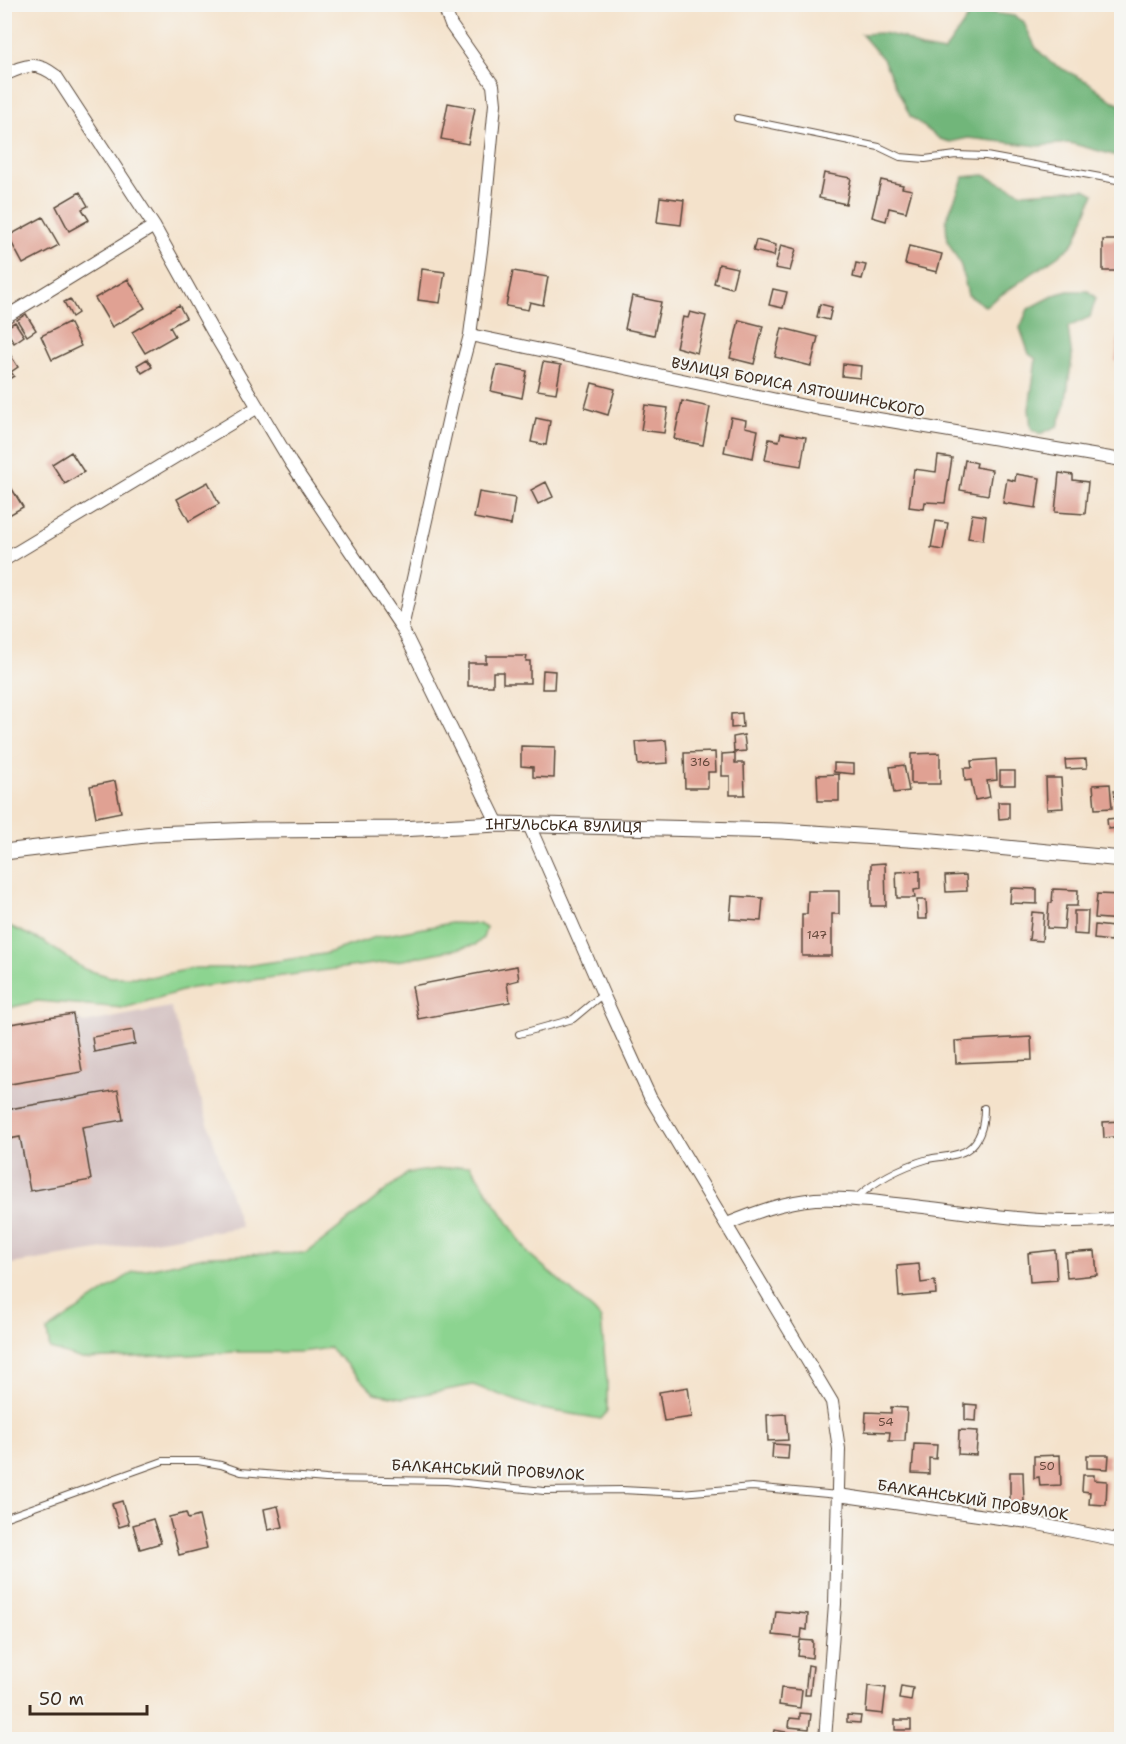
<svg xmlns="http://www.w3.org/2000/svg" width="1126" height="1744" font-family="'Shantell Sans',sans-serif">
<rect width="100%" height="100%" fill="#f6f6f2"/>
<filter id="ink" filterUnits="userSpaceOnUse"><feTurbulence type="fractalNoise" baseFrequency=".0167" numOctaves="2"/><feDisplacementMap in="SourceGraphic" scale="12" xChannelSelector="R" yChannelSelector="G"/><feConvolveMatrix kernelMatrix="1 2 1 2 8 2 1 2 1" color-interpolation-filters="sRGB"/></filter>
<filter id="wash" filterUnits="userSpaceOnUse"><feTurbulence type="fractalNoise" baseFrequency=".008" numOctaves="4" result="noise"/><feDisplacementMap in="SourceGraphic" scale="24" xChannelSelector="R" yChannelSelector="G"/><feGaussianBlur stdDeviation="1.35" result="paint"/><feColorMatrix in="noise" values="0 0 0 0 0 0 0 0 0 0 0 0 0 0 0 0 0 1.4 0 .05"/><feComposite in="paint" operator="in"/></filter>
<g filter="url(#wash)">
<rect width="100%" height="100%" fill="#f4e2cb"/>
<path fill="#d2bfc0" d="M171,1007L241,1227L5,1265V1025L73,1014L83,1023Z"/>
<path fill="#8cd490" stroke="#647f57" stroke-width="1.5" d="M451,923L479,924L486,928L483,938L475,945L403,960L192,988L124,1008L37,1001L5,1009V924L44,942L84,969L111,977H150L196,968H232L324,954L376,937Z
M470,1165L528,1253L594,1311L601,1319L607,1381V1412L601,1419L536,1408L473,1385L403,1398L375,1393L330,1348L301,1352H234L189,1355L82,1359L50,1349L47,1331L133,1272L209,1256L307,1253L408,1173Z"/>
<path fill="#71b67a" stroke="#56704c" stroke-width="1.5" d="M973,10L1014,16L1023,21L1036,48L1051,63L1088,82L1114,102L1121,105V157L1070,143L1039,146L968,138L950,142L940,139L910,116L883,59L861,34L883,33L904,38L921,48L944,52Z
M984,175L1022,193L1085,189L1094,194L1075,241L1069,248L985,306L968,295L961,266L947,240L946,220L964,177Z
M1068,291H1088L1096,298L1090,317L1068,327L1072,358L1065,406L1058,426L1040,434L1031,428L1029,409L1036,359L1029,354L1020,328L1028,309L1057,294Z"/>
<g id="blocks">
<path fill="#e0a193" d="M448,103L475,108L468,144L441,139Z
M824,173L851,178L846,204L819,198Z
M881,180L903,185L902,188L912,190L906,212L889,208L886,221L872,217Z
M80,192L88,206L82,209L89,220L69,231L56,206Z
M660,197L684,200L681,225L657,222Z
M43,217L59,245L23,264L8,236Z
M756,240L776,245L774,256L753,251Z
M1103,240H1122V271H1103Z
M781,245L796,249L790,271L775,268Z
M909,246L942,254L937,272L905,264Z
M856,263L866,265L862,279L853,277Z
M719,264L737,268L732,288L714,283Z
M422,269L445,272L440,303L418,300Z
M513,271L548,277L543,305L530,302L528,310L506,306Z
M128,279L145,308L112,327L95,298Z
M773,289L787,292L783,308L769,305Z
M632,296L661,302L654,335L625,329Z
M70,299L78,313L72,317L64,302Z
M820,304L832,307L829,320L817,317Z
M179,305L186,318L170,327L175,336L145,353L132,332Z
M690,312L706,316L697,353L676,347L683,317L688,318Z
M26,314L36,330L27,336L17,320Z
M739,320L763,326L754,364L730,358Z
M15,322L24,336L14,343L5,328Z
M69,322L81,346L52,360L41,336Z
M1120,326L1122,327V362L1115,361Z
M782,328L818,337L811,366L775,357Z
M9,353L18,367L11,372L14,376L4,382V356Z
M147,359L152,367L142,373L137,365Z
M543,362L561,365L556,393L537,390Z
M843,364L861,366L860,378L842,376Z
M497,365L527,371L522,398L491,391Z
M592,383L615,389L608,415L585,408Z
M682,401L710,407L703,445L674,439Z
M645,405L668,408L664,433L641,430Z
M731,417L746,420L745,427L758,430L753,458L724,452Z
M536,418L550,421L546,445L531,442Z
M781,433L806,437L801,466L765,460L769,439L779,441Z
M71,452L84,472L65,484L52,464Z
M938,456L952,458L945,503L925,502L924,509L909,507L914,469L936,472Z
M965,460L977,463L976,467L992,470L988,495L960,490Z
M1059,473L1073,475V480L1088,482L1085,514L1055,512Z
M1016,474L1040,478L1036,508L1003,503L1007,479L1015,481Z
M208,482L219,504L189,521L177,499Z
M546,482L553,497L538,504L531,490Z
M9,484L23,507L4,518V487Z
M479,492L515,498L511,525L474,518Z
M972,514L986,516L983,540L968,538Z
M936,521L948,523L943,550L931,548Z
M486,656H527L526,661H530V683H503V672H493V686H468V663H486Z
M543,670L555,671L554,689H542Z
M742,713L743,727L731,728V714Z
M744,735L746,751L734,752L733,737Z
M666,740L668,763L638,765L636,742Z
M521,746L555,747L554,778L533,777V767L521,766Z
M715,752L716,772H708V788H685L684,753Z
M735,753V763H744L745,795H730V776H722V754Z
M940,753V784H911V754Z
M996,759L997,780L987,781L990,797L975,800L971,780L965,781L964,768H972L971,761Z
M1086,759L1087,768L1066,769L1065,760Z
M834,763L854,764V774L834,772Z
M904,765L909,791L894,793L890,767Z
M1000,771H1015V785H1000Z
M839,774V801H818L817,775Z
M1046,778H1061L1063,808L1047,809Z
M115,781L121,812L96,817L90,786Z
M1110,784L1112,808L1095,809L1093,785Z
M1122,790V815L1118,816L1114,791Z
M998,802H1009V818L999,819Z
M1118,818V828L1108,829L1107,819Z
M885,863L886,906H871V864Z
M920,871V889L914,890L915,898H897L896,872Z
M966,875L967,891L946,892L945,876Z
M1011,888L1037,889V904L1010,903Z
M1053,889L1078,890L1077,906H1066L1064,929L1047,928L1049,903H1052Z
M808,891H839V914H832V956H802V914H807Z
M1097,894L1121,895L1120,920L1095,918Z
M732,896L763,898L761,921L730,919Z
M917,900H926L927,919H918Z
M1074,911H1088L1087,935L1074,934Z
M1032,912L1044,913L1042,941L1029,940Z
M1095,925L1113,927L1111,941L1094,939Z
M517,966L519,980L507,983L510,1002L418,1019L412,986Z
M73,1014L82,1072L4,1085V1025Z
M133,1030L135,1044L94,1052L92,1037Z
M1031,1037L1032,1060L956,1063L955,1041Z
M118,1090L123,1120L82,1127L91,1180L30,1191L20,1137L4,1140V1110Z
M1122,1121V1136L1104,1138L1103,1122Z
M1055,1250L1057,1280L1030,1282L1028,1253Z
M1095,1251L1097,1275L1067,1278L1065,1253Z
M919,1264L921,1283L935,1281L936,1294L899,1297L897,1266Z
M688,1387L692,1417L664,1421L659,1392Z
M965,1404L977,1405L976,1421L965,1420Z
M891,1407L907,1408L905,1441H889L890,1432L865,1431L866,1412L891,1413Z
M786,1414L788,1440L768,1441L767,1415Z
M959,1430L978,1431L976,1455L958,1454Z
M773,1444L789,1445L788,1459L772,1458Z
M914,1444L937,1445L936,1459L929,1458V1474L912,1473Z
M1060,1455L1061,1485L1040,1486L1039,1477L1034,1478V1456Z
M1087,1455H1109L1108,1469L1087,1468Z
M1010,1472H1023L1024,1502L1010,1503Z
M1083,1475H1094V1480L1107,1481L1106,1505L1089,1504L1090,1492L1082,1491Z
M122,1501L129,1524L119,1527L112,1504Z
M278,1506L283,1527L268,1530L264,1509Z
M186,1513L188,1519L199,1516L207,1548L179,1555L169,1517Z
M153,1519L161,1543L140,1549L133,1525Z
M776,1611L808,1614L807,1630L802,1629L801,1638L773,1635Z
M800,1640L813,1641L812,1658L798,1656Z
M808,1665L813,1666L810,1695H805Z
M868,1686L886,1688L883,1714L866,1712Z
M901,1686L913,1688L911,1701L899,1699Z
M781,1688L802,1690L800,1708L779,1705Z
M800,1713L811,1714L809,1729L789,1727L790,1718L800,1719Z
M847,1715L861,1716L860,1723L847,1722Z
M895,1720H911V1730H895Z
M774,1730L798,1734L797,1740H772Z"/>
</g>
</g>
<g filter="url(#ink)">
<use href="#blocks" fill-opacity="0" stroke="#574638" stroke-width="1.5"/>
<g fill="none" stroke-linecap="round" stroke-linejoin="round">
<g stroke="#574638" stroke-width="8">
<path id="service" d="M737,118L879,147L900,157L925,159L956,155L986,156L1122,181
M519,1034L573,1019L603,994
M855,1199C876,1180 901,1167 928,1159C940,1156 958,1157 968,1149C981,1140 984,1122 984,1108
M4,1518L163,1461H198L221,1465L241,1472L326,1479L447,1481L544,1491L622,1490L681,1493L752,1487L838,1495"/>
</g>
<g stroke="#574638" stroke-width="14">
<path id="minor" d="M443,4L451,25L493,85L495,104L482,243L470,335L453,399L402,628L498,824
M4,75C26,65 36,60 56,76L154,226L213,332L291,463L402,628
M4,318L154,226
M470,335L819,409L1122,460
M4,560L258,407
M529,825L603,994L650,1097L832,1402L839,1449L835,1604L825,1740
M727,1224C756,1212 783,1202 815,1199C845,1197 876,1202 906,1205C977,1213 1050,1227 1122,1218
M838,1495L1028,1522L1122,1541"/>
</g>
<g stroke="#574638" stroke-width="17">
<g id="tertiary">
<path id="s1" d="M4,852L153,834L255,830L399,829L498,824L782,831L923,840L1122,859"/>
</g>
</g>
<use href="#service" stroke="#fff" stroke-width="6"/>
<use href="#minor" stroke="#fff" stroke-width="12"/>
<use href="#tertiary" stroke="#fff" stroke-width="15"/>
</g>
</g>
<g text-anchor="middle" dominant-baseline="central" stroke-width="4.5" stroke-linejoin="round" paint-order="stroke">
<g font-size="12" fill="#64483b">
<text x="700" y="762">316</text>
<text x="817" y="935">147</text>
<text x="886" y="1422">54</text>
<text x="1047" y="1466">50</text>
</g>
<g font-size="15" fill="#3b2a1e" stroke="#f6f6f2">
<text transform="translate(798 387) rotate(11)">ВУЛИЦЯ БОРИСА ЛЯТОШИНСЬКОГО</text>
<text stroke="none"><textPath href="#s1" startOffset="561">ІНГУЛЬСЬКА ВУЛИЦЯ</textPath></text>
<text transform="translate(488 1470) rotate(3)">БАЛКАНСЬКИЙ ПРОВУЛОК</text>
<text transform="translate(973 1500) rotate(9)">БАЛКАНСЬКИЙ ПРОВУЛОК</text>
</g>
</g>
<rect width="1126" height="1744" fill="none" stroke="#f6f6f2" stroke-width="24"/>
<path d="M30 1705v9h117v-9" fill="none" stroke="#3b2a1e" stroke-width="3"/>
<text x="39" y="1705" font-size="18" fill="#3b2a1e" stroke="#f6f6f2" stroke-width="4.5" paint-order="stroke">50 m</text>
</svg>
